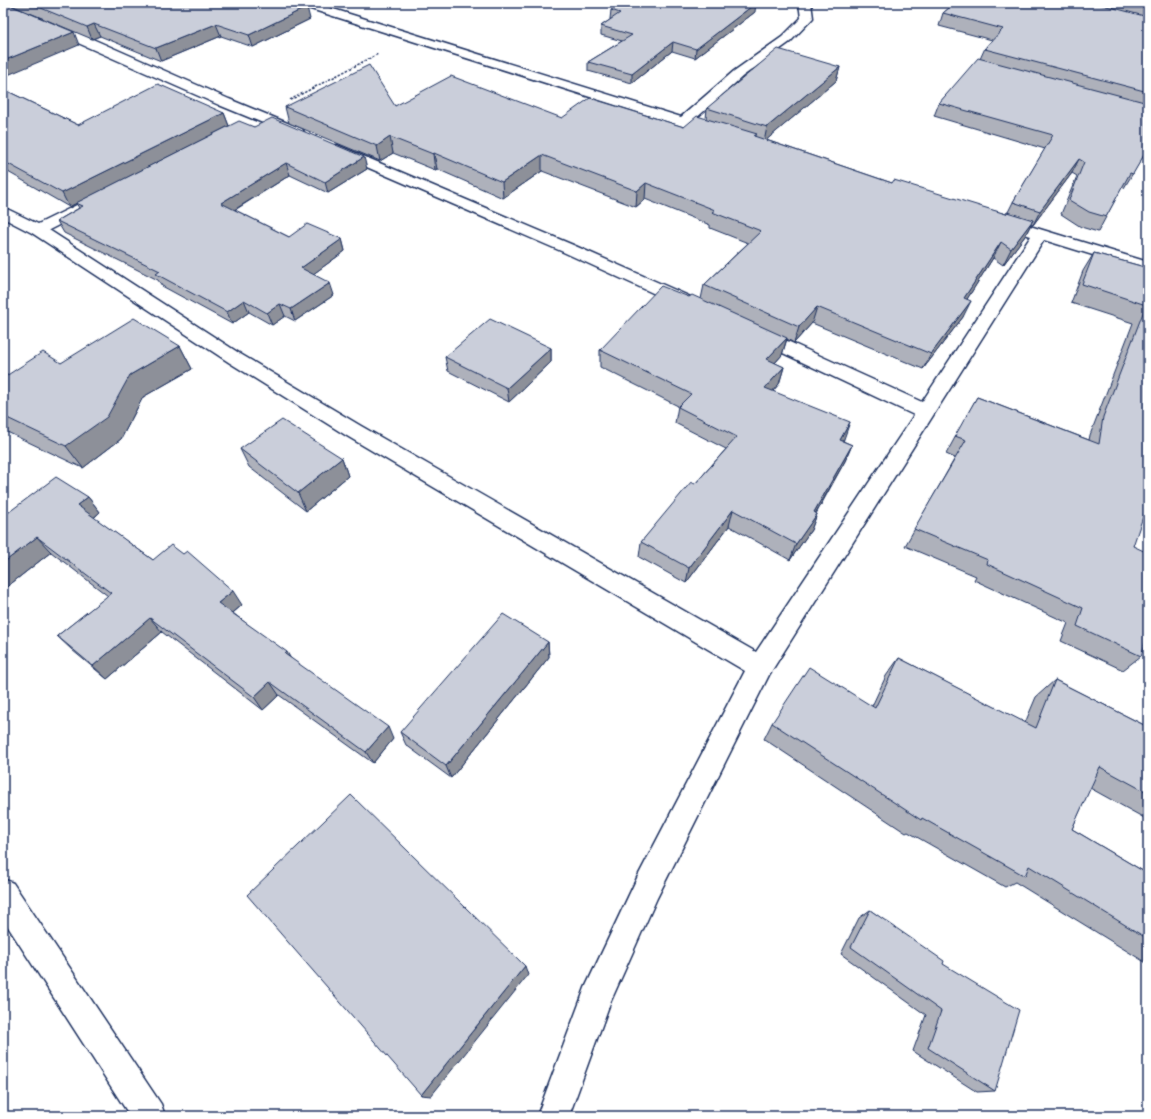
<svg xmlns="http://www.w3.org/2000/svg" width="1151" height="1119" font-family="'Gochi Hand',sans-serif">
<rect width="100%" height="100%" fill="#fff"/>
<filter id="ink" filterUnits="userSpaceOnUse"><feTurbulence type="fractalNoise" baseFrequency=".025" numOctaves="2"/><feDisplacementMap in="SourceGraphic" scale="8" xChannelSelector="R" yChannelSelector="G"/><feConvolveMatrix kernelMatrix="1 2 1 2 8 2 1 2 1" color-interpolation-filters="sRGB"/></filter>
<g filter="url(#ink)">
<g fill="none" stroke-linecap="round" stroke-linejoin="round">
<g stroke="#1b2f5e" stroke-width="3">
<path id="minor" d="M3,3L72,30L229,99L302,129L304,132L302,135L297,136L292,135L219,105L3,10Z
M296,3H314L681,117L734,71L782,37L801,18L799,3H811L813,18L790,42L743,76L693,121L722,130L724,133L722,136L717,137L298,5Z
M337,145L573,245L691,297L694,301L691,305L685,306L679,305L561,251L332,152L330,149L332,146Z
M87,200L92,202L95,205L92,208L49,230L242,355L361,426L756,652L914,415L751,338L748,334L751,330L757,328L763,330L922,402L1031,236L1021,233L1019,230L1021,227L1027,225L1033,227L1148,262V272L1044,240L769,675L657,898L610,1003L569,1116H537L585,988L637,878L745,671L347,436L230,363L32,233L3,218V207L38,224Z
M3,879L13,883L161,1104L165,1116H130L3,919Z"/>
</g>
<path stroke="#1b2f5e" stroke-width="1.5" stroke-dasharray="2.5 1.5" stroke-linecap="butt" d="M290,100L378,54"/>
<use href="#minor" fill="#fff" fill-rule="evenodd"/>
</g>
<path fill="#aeb1bb" stroke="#1b2f5e" d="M6,3H295L310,19L253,47L221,36L161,61L100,36L92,39Z
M955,3H1148V146L1144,155L1124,188L1122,187L1098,232L1081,227L1061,214L1077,176L1072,173L1033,225L1031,224L1025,236L1003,265L993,258L967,299L963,317L923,369L812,323L794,343L787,339L782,355L775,363L784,367L779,384L773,391L844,439L843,441L852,445L845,461L816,514H817L811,530L790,560L729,526L686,583L639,557L641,542L695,484L726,449L675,423L678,406L600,367V350L689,297L701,299L704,285L748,243L710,228V225L645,199L636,207L542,171L503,198L437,169L435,170L393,153L380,161L289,123L285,107L395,106L684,127L706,119L707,108L840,67L836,81L766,140L892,183L1006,214L1008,212L1013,202L1045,149L934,116L939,103L980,59L985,48L992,40L939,26L943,13Z
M611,10L755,12L695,58L672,51L632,83L588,71V62L622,41L601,35V26L611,19H610Z
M3,89L78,125L224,113L229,126L254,127L367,169L328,193L290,175L235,210L289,237L342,239L345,251L313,274L334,295L295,321L285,316L272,325L249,312L232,324L162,286L158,280L64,233L57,221L79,208L76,203L69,207L8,172L3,175Z
M1094,253L1148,268L1133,546L1141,656L1123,670L1061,641L1068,623L974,580L976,576L905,546L955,458L946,454L977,397L1089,440L1090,435L1133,323L1071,303L1083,271Z
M180,346L192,369L143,397L121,439L83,468L5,431L3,432V378L61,363Z
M551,348V362L509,402L448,371L445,357Z
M240,449L342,458L348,476L306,511L249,467Z
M88,497L100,512L94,518L153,560L242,605L233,613L393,739L373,763L279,695L263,710L162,632L107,679L72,650L57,636L108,596L51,552L3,590V514L5,515Z
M548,642L549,657L451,778L406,745L400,732Z
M899,658L1025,723L1036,697L1055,680L1148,727V820L1090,788L1072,829L1148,874V964L1015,882L1005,887L908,832L906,833L764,739L772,723L872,706L886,676Z
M870,910L943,964L995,1091L977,1092L913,1051L926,1015L841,954L859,918Z"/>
<path fill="#8d9099" stroke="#1b2f5e" d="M756,3L755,12L695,58L696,49Z
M307,7L310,19L253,47L249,35Z
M94,24L100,36L92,39L87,27Z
M216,24L221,36L161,61L156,48Z
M74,32L79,45L3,77V61Z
M673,42L672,51L632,83V74Z
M840,67L836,81L764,142L767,127Z
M224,113L229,126L69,207L62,193Z
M390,137L393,153L380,161L377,146Z
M434,153L437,169L435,170L433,154Z
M542,155V171L503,198L502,182Z
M364,157L367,169L328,193L325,182Z
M1079,159L1072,173L1033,225L1040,211Z
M286,163L290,175L226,215L221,203Z
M3,164L8,172L3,175Z
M646,183L645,199L636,207L637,191Z
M1033,220L1025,236L1003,265L1011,249Z
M342,239L345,251L305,280L301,268Z
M1001,242L993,258L957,315L964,298Z
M330,283L334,295L295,321L291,309Z
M244,300L249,312L232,324L227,312Z
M971,301L963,317L923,369L931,354Z
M280,304L285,316L272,325L267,313Z
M817,307L812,323L794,343L799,327Z
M787,338L782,355L763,376L767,359Z
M180,346L192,369L143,397L121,439L83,468L66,446L130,375Z
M551,348V362L509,402L507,388Z
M784,367L779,384L760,405L765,388Z
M850,422L844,439L833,456L840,440Z
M852,445L845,461L807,528L814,512Z
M342,458L348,476L306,511L298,493Z
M88,497L100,512L90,521L77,505Z
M733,510L729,526L686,583L689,568Z
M817,514L811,530L790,560L796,544Z
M37,537L51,552L3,590V563Z
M233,591L242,605L228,617L218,603Z
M150,618L162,632L107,679L93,666Z
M548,642L549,657L451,778L446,766Z
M287,652L295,666L285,654Z
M270,682L279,695L263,710L254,697Z
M388,727L393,739L373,763L366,752Z
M525,966L528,975L431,1096L421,1095Z"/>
<path fill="#caceda" stroke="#1b2f5e" d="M3,3H5L74,32L3,61Z
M29,3H295L307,7L249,35L216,24L156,48L94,24L87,27Z
M622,3H756L696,49L673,42L632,74L588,62L632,35L601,26L620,13L611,10Z
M955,3H1095L1148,17V92L985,49L987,48H985L1003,29L943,13Z
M1135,3H1148V6Z
M778,49L840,67L767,127L707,108Z
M978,58L1148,103V146L1144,155L1133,174L1130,173L1106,217L1089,212L1069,200L1084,162L1079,159L1040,211L1013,202L1053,135L939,103Z
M369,65L395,106L451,76L562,118L590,98L684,127L697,116L757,134L754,136L892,183L894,180L1006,214L1007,212L1033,220L1011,249L1001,242L964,298L971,301L931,354L817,307L799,327L704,285L761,231L712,212L715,210L646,183L637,191L542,155L502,182L434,153L433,154L390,137L377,146L285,107Z
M158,84L224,113L62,193L3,161V89L78,125Z
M272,118L364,157L325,182L286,163L221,203L289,237L307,224L342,239L301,268L330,283L291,309L280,304L267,313L244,300L227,312L156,274L160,271L57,221L83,206L76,203L239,121L254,127Z
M1094,253L1148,268V502L1133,546L1148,553V633L1141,656L1077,626L1083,608L987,564L988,560L914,529L966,440L955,436L977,397L1099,444L1103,417L1146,305L1082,284Z
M661,286L689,297L692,295L787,338L767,359L784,367L765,388L850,422L840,440L852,445L814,512L817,514L796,544L733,510L689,568L641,542L691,482L695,484L737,437L678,407L691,394L600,350Z
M134,318L180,346L130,375L107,417L66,446L3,416V378L43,352L61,363Z
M490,319L551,348L507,388L445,357Z
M282,420L342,458L298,493L240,449Z
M56,477L88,497L77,505L153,560L171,545L183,554L187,551L233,591L218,603L287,652L285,654L388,727L366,752L270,682L254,697L150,618L93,666L57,636L111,593L37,537L3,563V514L5,515Z
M503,614L548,642L446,766L400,732Z
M899,658L1036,728L1055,680L1148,727V793L1100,767L1072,829L1148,874V939L1029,866L1025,876L922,818L921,820L772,723L809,667L875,708Z
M351,795L525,966L421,1095L247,895Z
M870,910L944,961L943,964L1019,1010L995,1091L928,1048L941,1011L851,947Z"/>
</g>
<rect width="1151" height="1119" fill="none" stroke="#fff" stroke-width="16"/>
<rect x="8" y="8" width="1135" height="1103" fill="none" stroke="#1b2f5e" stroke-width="1.5" filter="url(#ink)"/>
</svg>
